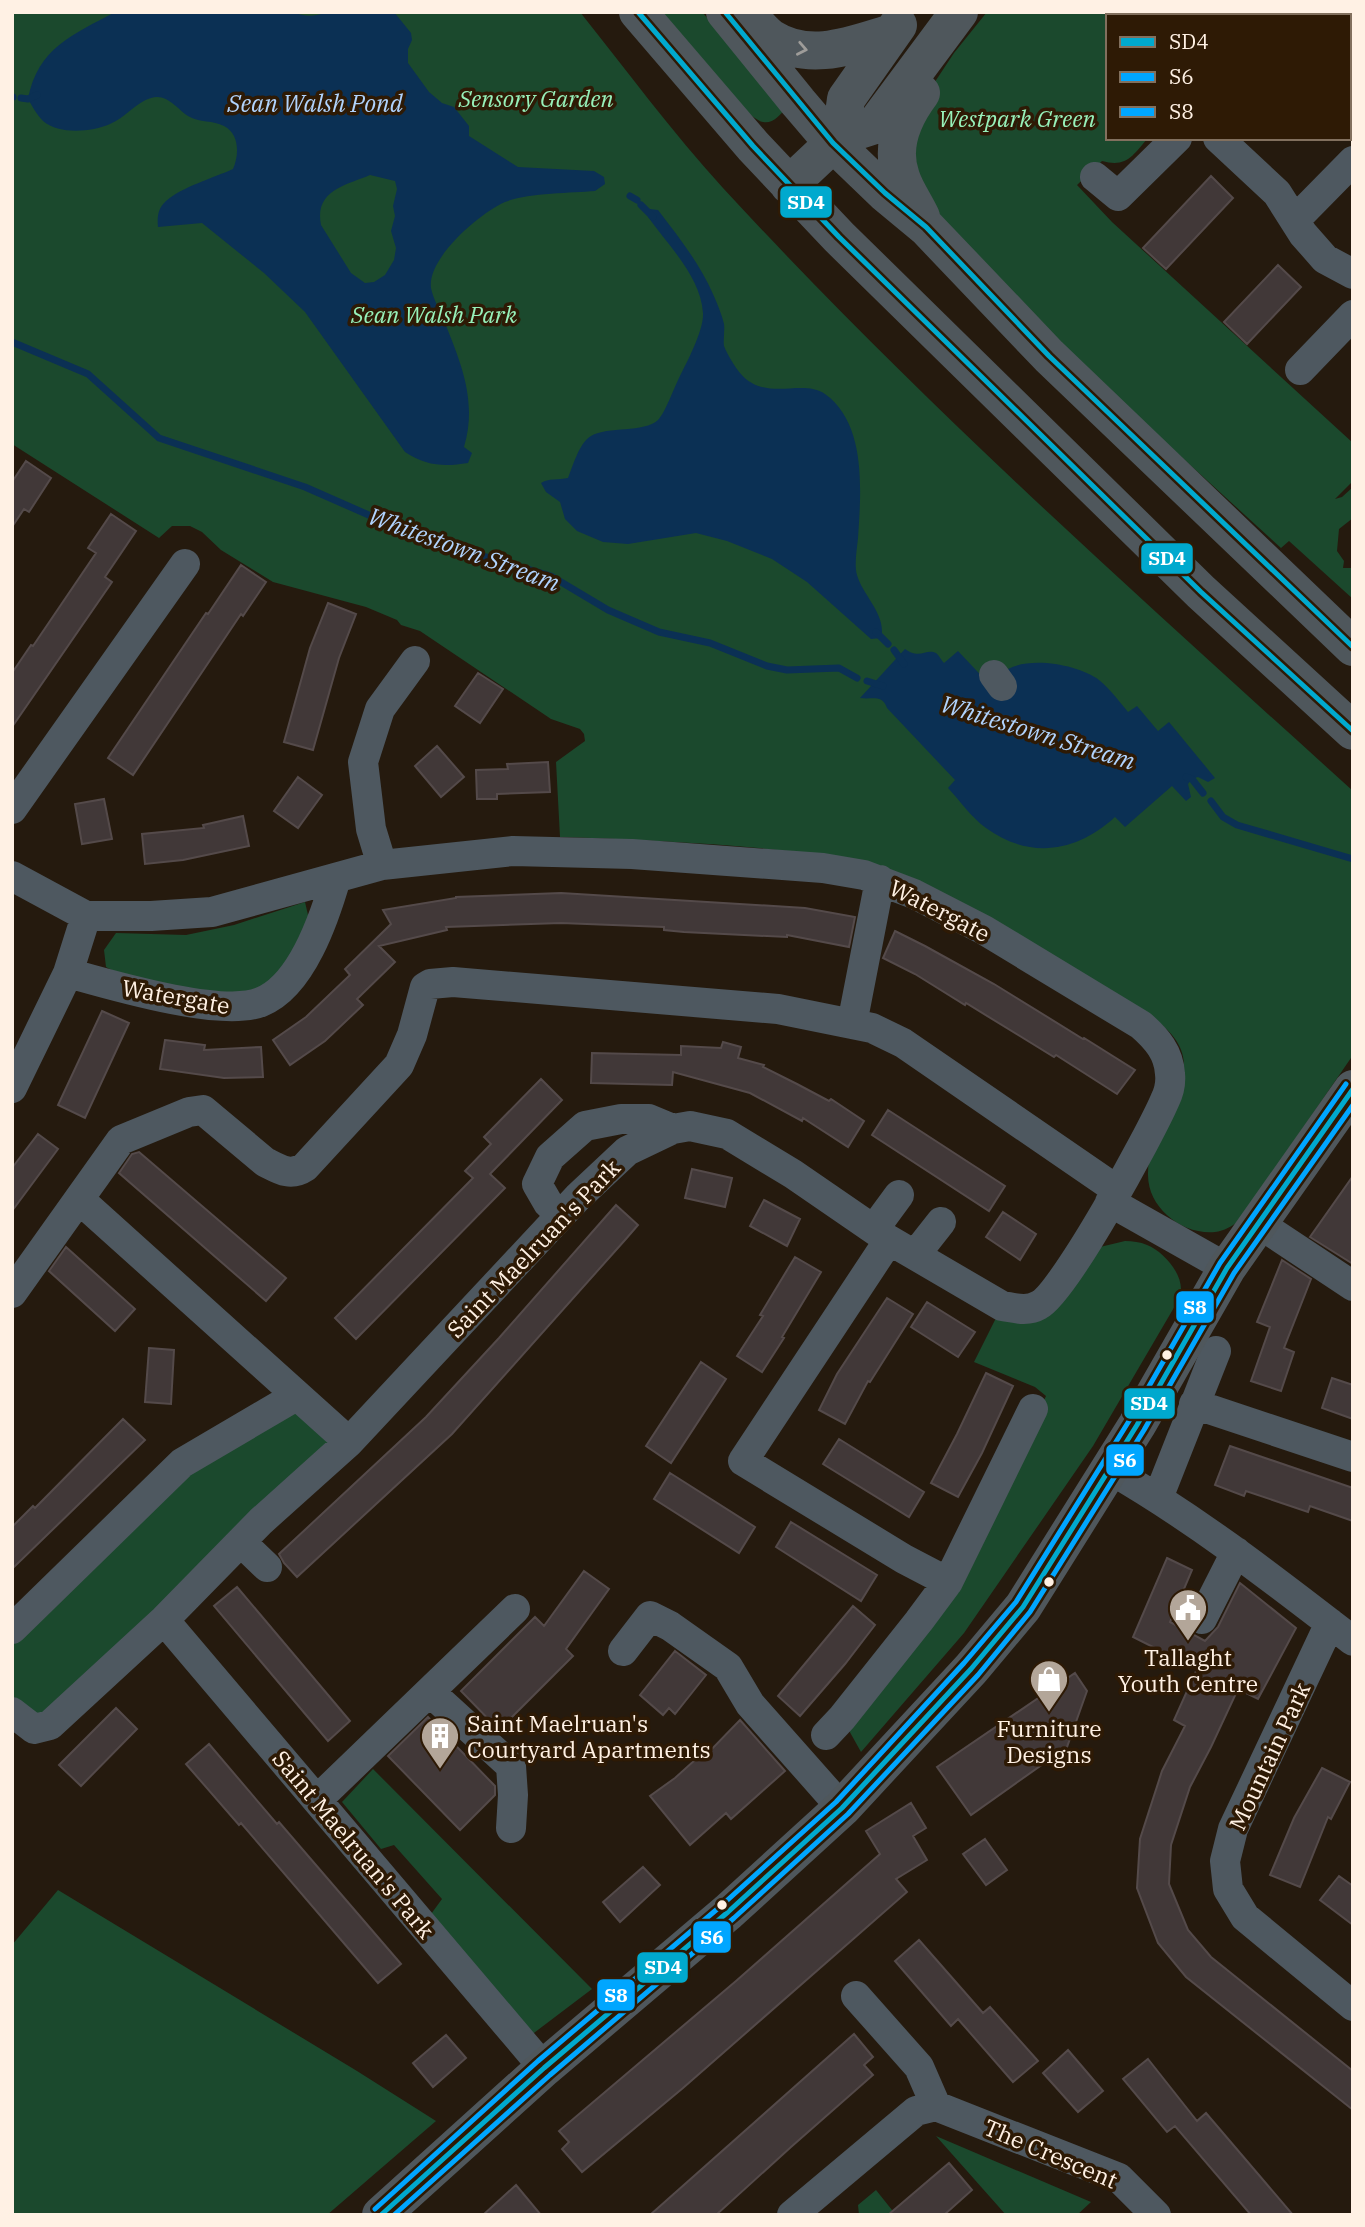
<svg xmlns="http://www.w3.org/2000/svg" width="1365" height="2227" font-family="'IBM Plex Serif',serif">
<rect width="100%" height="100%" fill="#251a0e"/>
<path fill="#1b492d" d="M12,12H580C627,71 672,132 723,188C920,402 1138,596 1353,791V1055L1239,1221C1232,1226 1224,1231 1215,1232C1182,1235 1148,1208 1148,1175C1147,1136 1184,1107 1184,1068C1185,1044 1169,1030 1151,1016L852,859C755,845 657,840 560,837L556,762L585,741L584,734L580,729L551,719L420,631L401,625L397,620L366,607L273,582L221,550L202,532L190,526H172L159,538L12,444Z
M661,12H702L786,108C780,115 773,124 763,122C743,118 678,32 661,12Z
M987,12H1127V16H1108V138H1148C1133,155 1127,168 1102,161L1077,185L1112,222L1353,443V481L1335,499L1342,497L1353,487V518L1339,529L1337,551L1344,561L1343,568H1353V599L1289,541L1281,548L1095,378L923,200L912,184L911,118L954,53Z
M305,902L311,928L269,988L239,1000L123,976L106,967L104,950L116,933L186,935L234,925Z
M1125,1241C1133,1241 1140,1242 1147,1245C1165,1252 1188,1279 1179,1299L1093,1446L964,1633L861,1752L842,1718L1035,1419L1046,1396L1035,1387L974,1362L996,1318L1100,1247Z
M296,1396L349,1442L50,1725L12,1712V1629L182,1463Z
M373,1769L592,1989L522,2042L423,1925L442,1899L394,1845L381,1849L342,1802Z
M58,1890L357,2071L436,2121L327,2215H12V1945Z
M936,2136L1091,2202L1077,2215H1006Z
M876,2190L896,2215H859L858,2205Z"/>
<path fill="#0b3054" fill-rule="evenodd" d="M115,12H293C305,17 314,17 327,12H394L411,33L412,40L408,49V63L429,92L442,103L454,107L469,126V136L518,167L594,171L604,177L605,184L595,191C571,193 526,193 505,202C480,213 427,258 431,288C433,298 439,309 443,318C460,361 478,400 464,447L472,453L468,463C444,467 426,466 405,452L305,312L264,273L202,223L158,227C157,217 158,208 166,201C182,187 213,178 233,169C239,156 240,134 224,126C213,120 200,123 188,116C177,109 167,93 151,98C136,102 125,118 110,124C91,132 60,135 43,121C37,115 32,106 28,99C38,47 73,35 115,12ZM370,175L395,181L397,189L393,206L395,216L391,231L396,248L394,260L385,275L374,282L365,283L351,273L321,225C314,190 347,185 370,175Z
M650,209L658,210C678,236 700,264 713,294C717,303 722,315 724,324C725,331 723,339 724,346C727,354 735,367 740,373C765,403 802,378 825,394C867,424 861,492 858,538C857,549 854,565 857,575C863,596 887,615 881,638L871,639L807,582L772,559L727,541L696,533L628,544L603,542L577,531L565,519L560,502L546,492L541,483C548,478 559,480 568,478C573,466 579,443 591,436C608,426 644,433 658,420C665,413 674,388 679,378C687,362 704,330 703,313C701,277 668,245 648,217Z
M905,649C920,660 926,648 936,653C939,655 941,660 944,663L958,651L992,687C995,683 998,677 1001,674C1022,654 1078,664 1099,680C1110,689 1119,701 1128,712L1137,706L1158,731L1169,722L1215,778L1208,782L1198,777L1192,779L1188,784L1191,797L1186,801L1172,786L1125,827L1115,817C1077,852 1030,860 986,828C972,818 960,801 948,788L955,780L887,708C882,694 872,700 860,698Z"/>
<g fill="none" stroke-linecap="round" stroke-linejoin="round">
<path stroke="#0b3054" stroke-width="7" d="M12,97H13
M21,98L28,99L37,95
M630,196L637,200
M641,205L653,217
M12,342L88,374L159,438L305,487L421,538L551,576L608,610L659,632L710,643L767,666L787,670L839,668L857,678
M876,632L888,644
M894,650L904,664
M867,681L883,686
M1186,777L1192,779L1203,793
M1211,801L1223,817L1237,825L1353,859"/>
</g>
<path fill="#413838" stroke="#544a4a" stroke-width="2" d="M1211,176L1233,198L1166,269L1143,248Z
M1278,265L1301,287L1247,344L1224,322Z
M26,461L51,478L29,512L24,509L12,527V482Z
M111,514L136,531L105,577L112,582L12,727V673L31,645L33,646L96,553L88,548Z
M241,565L266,582L243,616L241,614L133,775L108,758L206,613L208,614Z
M328,603L356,614L339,658L313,750L284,742L310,648Z
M478,673L503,689L480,723L455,706Z
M437,746L464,777L441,797L415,766Z
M548,762L550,792L497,794V799H477L476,770L508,769L507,764Z
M298,777L322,795L298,828L274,811Z
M104,799L112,839L82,844L75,804Z
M243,816L249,846L183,860L145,864L142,834L204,828L203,825Z
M561,893L805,908L855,917L849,947L787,935V937L684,932L664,930V927L561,923L446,927L447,930L379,946L395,962L357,999L363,1005L325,1041L290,1065L273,1040L306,1017L350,975L345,969L391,924L383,910L456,898V897Z
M895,931L925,946L994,984L1083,1039L1084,1038L1135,1070L1117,1094L1056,1055L1054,1057L966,1003L965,1005L915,974L883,958Z
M102,1011L129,1023L85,1118L58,1105Z
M165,1040L205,1045L204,1050L261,1047L263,1077L224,1078L160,1069Z
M723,1042L741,1047L738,1058L764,1065L763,1067L797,1084L829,1101L831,1099L864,1121L848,1147L803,1118L802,1121L750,1093L673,1072L672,1085L591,1083L592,1053L681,1055V1046L721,1048Z
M541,1079L562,1100L490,1174L505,1188L356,1339L335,1318L473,1178L465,1171L491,1144L484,1137Z
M888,1110L1005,1186L989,1211L872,1135Z
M38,1134L58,1149L12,1211V1168Z
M139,1152L286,1278L266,1301L119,1173L132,1154Z
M692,1169L732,1178L725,1207L685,1198Z
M1353,1176V1264L1310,1237Z
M764,1200L800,1219L787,1246L750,1226Z
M616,1205L638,1225L625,1240L452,1434L297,1577L284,1563L279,1554L426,1417L499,1338Z
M1003,1212L1036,1234L1020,1260L986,1237Z
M66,1247L135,1309L115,1331L49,1271Z
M795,1257L821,1272L782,1337L784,1338L762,1372L737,1356L763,1316L760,1315Z
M1282,1260L1311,1279L1284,1348L1294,1352L1281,1391L1251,1381L1270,1327L1257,1322Z
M887,1298L913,1314L870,1382L868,1381L845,1424L819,1410L837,1374Z
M927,1302L975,1332L958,1357L911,1327Z
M149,1348L174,1350L171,1404L145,1402Z
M701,1362L726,1379L671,1463L646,1446Z
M986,1373L1013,1386L982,1453L958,1497L931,1483L957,1434Z
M1332,1378L1353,1385V1419L1322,1408Z
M123,1419L145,1440L12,1569V1527L33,1506L35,1508Z
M839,1439L924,1492L909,1517L823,1464Z
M1230,1446L1353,1488V1521L1310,1506L1308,1512L1246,1491L1244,1496L1215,1485Z
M670,1473L755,1527L739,1553L654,1499Z
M791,1522L877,1575L861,1601L776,1547Z
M1167,1558L1192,1570L1170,1622L1205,1641L1218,1627L1240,1583L1296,1628L1258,1699L1238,1689L1211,1747L1190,1787L1171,1845L1169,1884L1188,1930L1211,1957L1353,2071V2110L1186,1977L1158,1943L1137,1888L1140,1839L1162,1771L1185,1726L1174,1720L1197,1669L1133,1637Z
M584,1571L609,1589L566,1649L573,1656L499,1730L461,1691L535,1617L544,1626Z
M237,1587L350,1721L328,1741L214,1606Z
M853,1606L875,1625L845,1664L800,1716L778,1696Z
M675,1651L706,1675L675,1714L669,1708L663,1715L640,1695Z
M1075,1673L1087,1691L1067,1747L971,1815L937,1767Z
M116,1708L137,1729L81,1786L59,1765Z
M428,1717L495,1786V1795L460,1830L388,1756Z
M740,1720L785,1771L731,1819L726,1813L690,1845L650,1796L675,1778L706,1750L708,1753Z
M209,1744L277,1824L279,1822L401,1964L378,1983L241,1823L239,1825L186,1764Z
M1322,1768L1350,1782L1331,1819L1328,1817L1300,1887L1270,1875L1294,1818Z
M911,1803L926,1828L913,1836L927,1860L896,1879L907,1892L683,2088L582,2172L562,2149L569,2142L559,2131L736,1981L880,1854L866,1831Z
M985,1839L1007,1870L986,1885L963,1854Z
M643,1867L660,1885L620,1922L603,1902Z
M1339,1876L1353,1886V1925L1320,1900Z
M919,1940L983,2013L990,2007L1038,2061L1013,2082L958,2019L951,2026L895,1961Z
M854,2034L873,2057L864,2065L873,2075L791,2147L716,2215H650Z
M446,2035L466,2058L433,2087L413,2063Z
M1068,2050L1103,2091L1078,2112L1043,2073Z
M1148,2059L1197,2121L1206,2113L1293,2215H1251L1175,2126L1167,2132L1123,2079Z
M949,2163L972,2190L944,2215H888Z
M516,2185L541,2215H483Z"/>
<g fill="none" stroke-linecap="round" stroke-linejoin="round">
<path stroke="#4e5860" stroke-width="30" d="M1218,138L1277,193L1303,234L1325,259L1353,274
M1095,177L1118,196L1177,138
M1295,220L1353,161
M1300,370L1353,315
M994,675L1002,686
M12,809L185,564
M382,865L371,829L363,762L380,709L415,661
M12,876L86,916H151L212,912L382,865L513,851L632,854L823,868L864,875L914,894L984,930L1141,1025C1157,1039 1169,1053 1170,1074C1171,1083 1169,1092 1165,1100C1151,1133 1064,1293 1039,1305C1027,1312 1015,1308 1002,1306L889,1240L793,1174L727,1134L690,1126L673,1129L627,1151L578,1197L349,1442L261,1521L164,1620L50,1725L34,1729L12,1712
M68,973C111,985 222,1018 261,1002C302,986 325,916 336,878
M852,1024L880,880
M12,1088L68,973L86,916
M80,1200L349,1442
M1110,1202L1227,1268
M560,1215L548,1203L537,1184L550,1157L585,1126L621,1119H649L673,1129
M1258,1223L1353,1286
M874,1229L899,1195
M889,1240L743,1461L904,1559L948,1582
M915,1255L941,1222
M12,1293L121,1140L189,1112L203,1110L265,1162C279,1169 290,1177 305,1167L399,1065L412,1035L425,987L430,984L453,982L778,1009L872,1028L903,1043L1117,1190
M1194,1404L1353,1457
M1109,1469C1196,1519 1274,1580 1353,1641
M1158,1498L1216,1351
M241,1542L267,1567
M1202,1619L1236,1552
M164,1620L544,2068
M1330,1623L1233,1829L1225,1861L1228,1889L1245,1917L1353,2006
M12,1629L182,1463L296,1396
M623,1651L650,1616L670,1626L728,1667L750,1704L842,1808
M430,1692L511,1766L513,1795L511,1828
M826,1735L842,1718L919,1621L948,1582L1033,1409
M317,1800L515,1609
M856,1996L919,2067L936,2106
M792,2215L916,2111L936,2106L1119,2178L1156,2215"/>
<path stroke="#4f575c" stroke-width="38" d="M638,12L753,146L839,237L1201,592L1353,731
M725,12L798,102L833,143L885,193L926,227L1049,356L1353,647
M748,14C755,22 762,32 771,38C810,63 852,45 892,33
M921,93C903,117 890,147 901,177C905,190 915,204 921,217
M841,136L846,99L898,25
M789,185L841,136L875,125L959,12
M381,2215L544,2068L728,1912L842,1808L971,1669L1023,1607L1137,1425L1227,1268L1353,1089"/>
<g stroke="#2e1a05" stroke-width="10">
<path id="bus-1" d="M638,12L753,146L839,237L1201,592L1353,731
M725,12L833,143L885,193L926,227L1049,356L1353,647
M381,2215L544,2068L728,1912L842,1808L971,1669L1023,1607L1137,1425L1227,1268L1353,1089"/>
</g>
<g stroke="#2e1a05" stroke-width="10">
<path id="bus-2" d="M394,2215L550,2075L734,1918L848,1814L978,1675L1030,1612L1144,1430L1234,1273L1353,1105"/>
</g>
<g stroke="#2e1a05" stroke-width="10">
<path id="bus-3" d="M375,2209L538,2061L722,1905L836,1802L964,1663L1016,1602L1129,1421L1220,1263L1346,1084"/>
</g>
<use href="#bus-1" stroke="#00a9ce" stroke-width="5"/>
<use href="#bus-2" stroke="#00a6ff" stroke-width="5"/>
<use href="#bus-3" stroke="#00a6ff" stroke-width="5"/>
</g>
<defs><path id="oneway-chevron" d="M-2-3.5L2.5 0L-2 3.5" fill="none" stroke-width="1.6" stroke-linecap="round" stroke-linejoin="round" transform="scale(1.75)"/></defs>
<use stroke="#9e9c99" href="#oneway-chevron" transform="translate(802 49) rotate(11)"/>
<defs>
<g id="civic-pin" transform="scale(2.0125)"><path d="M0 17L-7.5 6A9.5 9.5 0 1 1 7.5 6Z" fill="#b3a699" stroke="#2e1a05"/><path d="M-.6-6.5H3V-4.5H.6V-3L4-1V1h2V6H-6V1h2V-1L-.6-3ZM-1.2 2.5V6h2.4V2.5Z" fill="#fff"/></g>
<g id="shop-pin" transform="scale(2.0125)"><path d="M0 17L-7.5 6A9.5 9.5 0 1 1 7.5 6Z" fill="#b3a699" stroke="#2e1a05"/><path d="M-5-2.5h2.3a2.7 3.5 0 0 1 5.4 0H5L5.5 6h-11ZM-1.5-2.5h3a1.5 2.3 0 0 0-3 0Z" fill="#fff"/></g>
<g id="building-pin" transform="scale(2.0125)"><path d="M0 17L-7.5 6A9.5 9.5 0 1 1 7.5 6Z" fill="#b3a699" stroke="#2e1a05"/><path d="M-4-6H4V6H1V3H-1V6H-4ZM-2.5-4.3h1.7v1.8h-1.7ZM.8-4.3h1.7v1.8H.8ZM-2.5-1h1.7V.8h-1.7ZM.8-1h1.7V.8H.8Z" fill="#fff"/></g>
</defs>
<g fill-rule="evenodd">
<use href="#civic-pin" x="1188" y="1608"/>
<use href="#shop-pin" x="1049" y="1679"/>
<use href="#building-pin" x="440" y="1736"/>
</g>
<g fill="#fff1e4" stroke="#2e1a05" stroke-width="2.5">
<circle cx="1167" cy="1355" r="6"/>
<circle cx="1049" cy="1582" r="6"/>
<circle cx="722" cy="1905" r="6"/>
</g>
<g text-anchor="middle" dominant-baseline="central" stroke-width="7" stroke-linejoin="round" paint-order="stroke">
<g font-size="23" font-style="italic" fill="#97f1ba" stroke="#2e1a05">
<text x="536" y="98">Sensory Garden</text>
<text x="1017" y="118">Westpark Green</text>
<text x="434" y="314">Sean Walsh Park</text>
</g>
<g font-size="23" fill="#fff1e4" stroke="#2e1a05">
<text transform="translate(940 910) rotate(27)">Watergate</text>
<text transform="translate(176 996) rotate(10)">Watergate</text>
<text transform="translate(533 1248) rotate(-46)">Saint Maelruan's Park</text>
<text transform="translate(1269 1756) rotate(-65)">Mountain Park</text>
<text transform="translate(354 1844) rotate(50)">Saint Maelruan's Park</text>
<text transform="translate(1051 2153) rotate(23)">The Crescent</text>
</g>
<g font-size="23" fill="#fff1e4" stroke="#2e1a05">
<text x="1188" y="1657">Tallaght<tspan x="1188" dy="26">Youth Centre</tspan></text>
<text x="467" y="1723" text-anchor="start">Saint Maelruan's<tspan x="467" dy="26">Courtyard Apartments</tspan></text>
<text x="1049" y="1728">Furniture<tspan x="1049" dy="26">Designs</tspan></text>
</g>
<g font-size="24" font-style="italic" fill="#b0d3fd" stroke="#2e1a05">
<text x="315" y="103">Sean Walsh Pond</text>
<text transform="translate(464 549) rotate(20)">Whitestown Stream</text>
<text transform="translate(1038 732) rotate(17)">Whitestown Stream</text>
</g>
</g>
<g stroke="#2e1a05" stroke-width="2.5">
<rect x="779" y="185" width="54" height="34" rx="7" fill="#00a9ce"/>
<rect x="1140" y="542" width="54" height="33" rx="7" fill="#00a9ce"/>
<rect x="1175" y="1290" width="40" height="34" rx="7" fill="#00a6ff"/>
<rect x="1123" y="1387" width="53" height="33" rx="7" fill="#00a9ce"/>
<rect x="1105" y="1443" width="40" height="34" rx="7" fill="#00a6ff"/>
<rect x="692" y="1920" width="40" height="34" rx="7" fill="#00a6ff"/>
<rect x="636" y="1951" width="53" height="33" rx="7" fill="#00a9ce"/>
<rect x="596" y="1978" width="40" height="34" rx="7" fill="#00a6ff"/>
</g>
<g font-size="19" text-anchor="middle" font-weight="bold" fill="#fff">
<text x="806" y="209">SD4</text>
<text x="1167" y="565">SD4</text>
<text x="1195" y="1314">S8</text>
<text x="1149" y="1410">SD4</text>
<text x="1125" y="1467">S6</text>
<text x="712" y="1944">S6</text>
<text x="663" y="1974">SD4</text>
<text x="616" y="2002">S8</text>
</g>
<rect width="1365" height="2227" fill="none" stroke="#fff1e4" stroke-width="28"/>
<rect x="1106" y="14" width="245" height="126" fill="#2e1a05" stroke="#82705e" stroke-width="2"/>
<rect x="1120" y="37" width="35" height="10" fill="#00a9ce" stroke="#82705e" stroke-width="2"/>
<text x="1169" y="49" font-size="21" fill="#fff1e4">SD4</text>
<rect x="1120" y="72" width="35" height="10" fill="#00a6ff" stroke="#82705e" stroke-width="2"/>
<text x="1169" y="84" font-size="21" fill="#fff1e4">S6</text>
<rect x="1120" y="107" width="35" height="10" fill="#00a6ff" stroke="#82705e" stroke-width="2"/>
<text x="1169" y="119" font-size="21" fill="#fff1e4">S8</text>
</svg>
